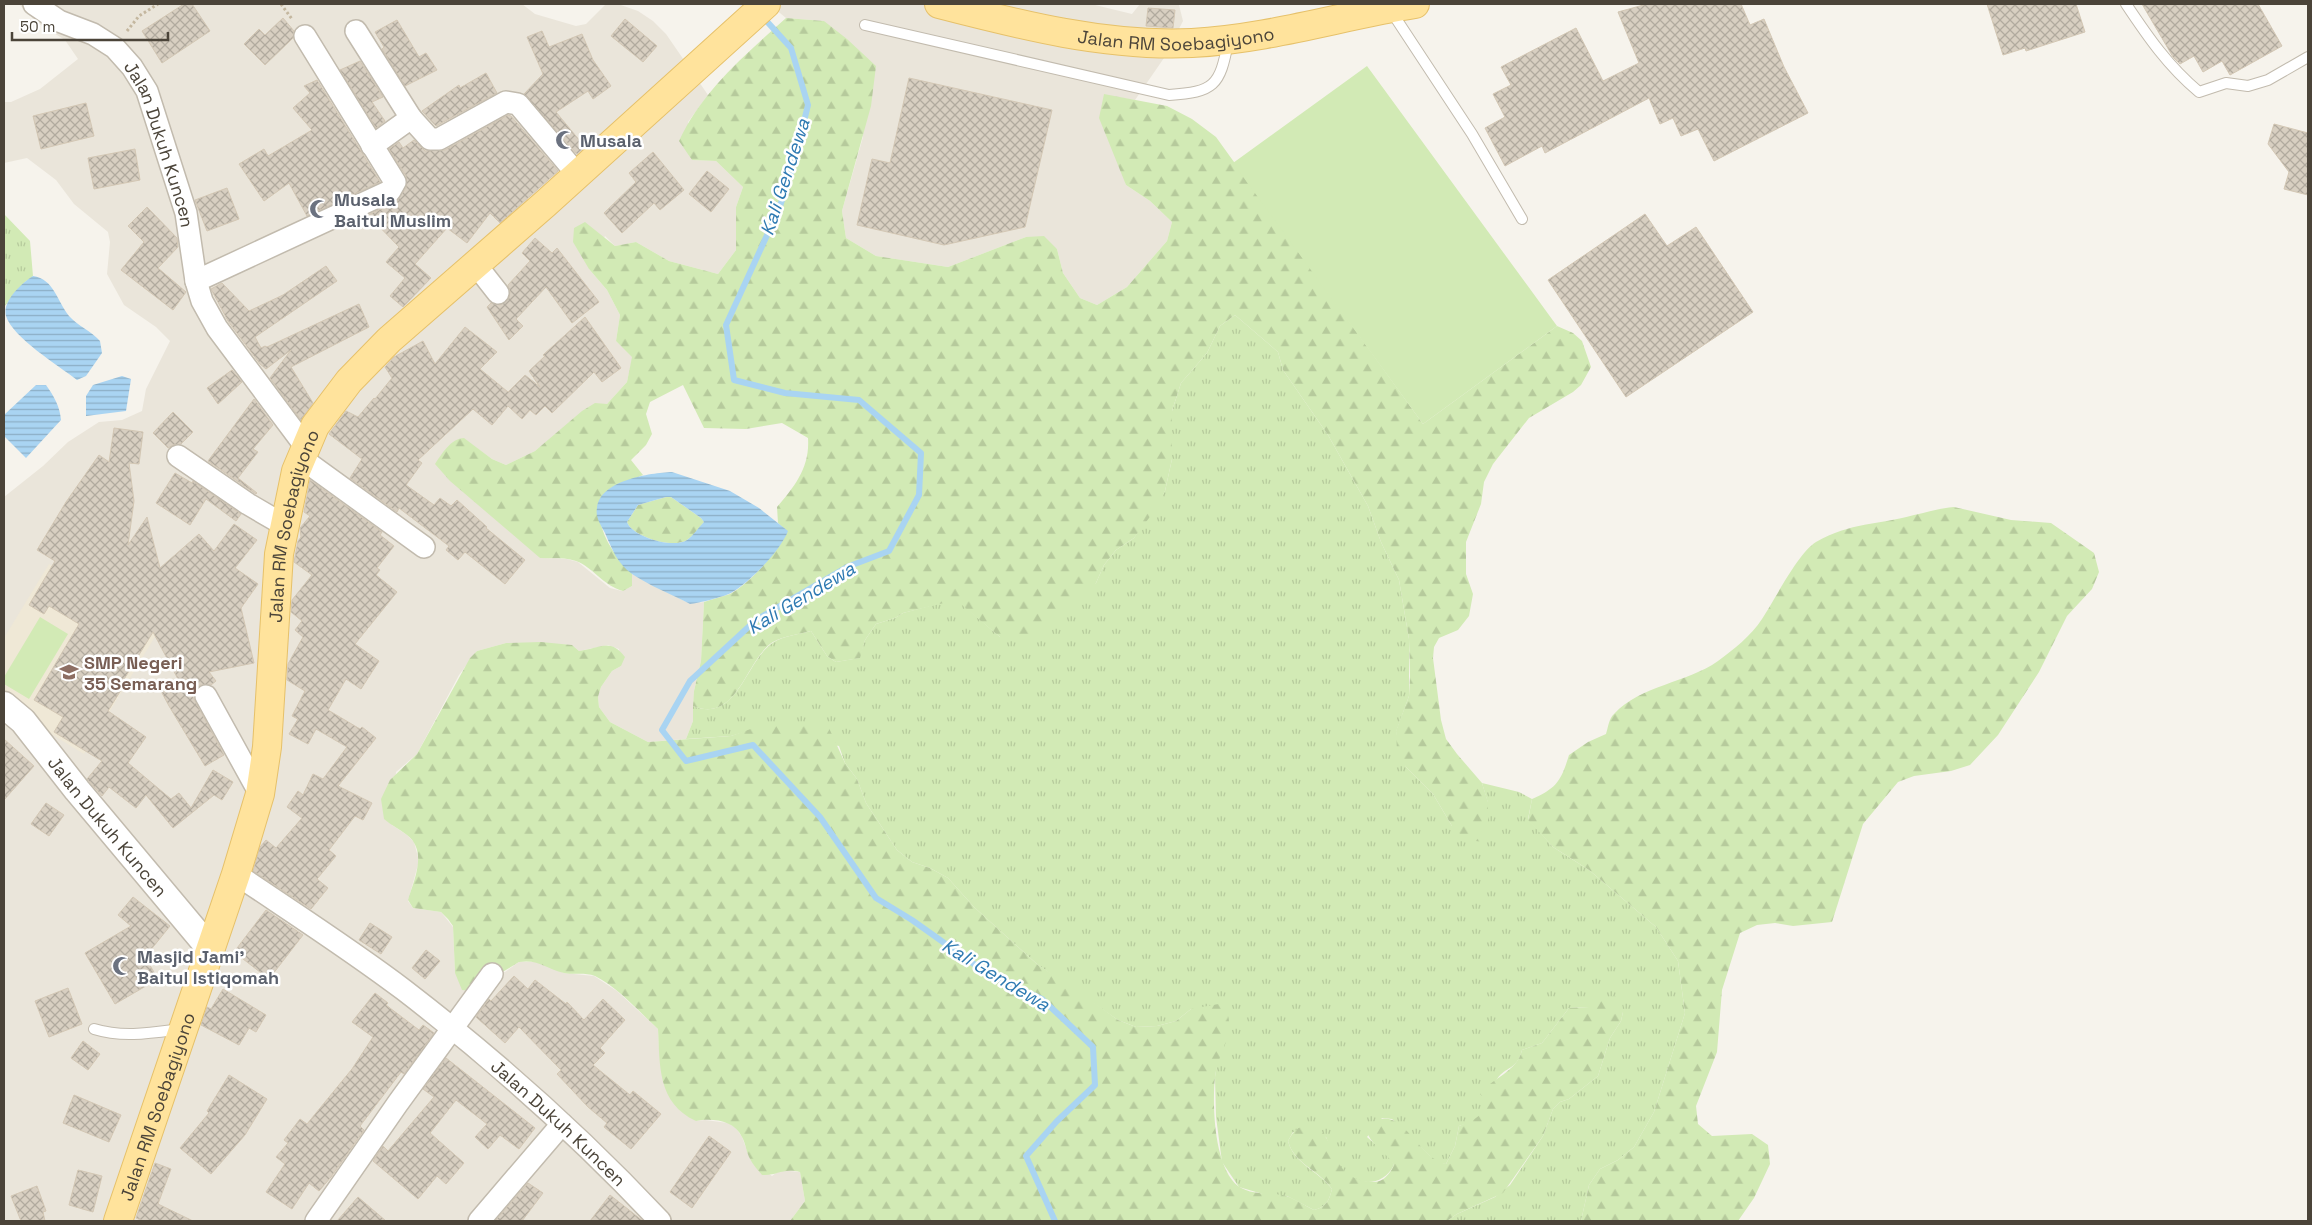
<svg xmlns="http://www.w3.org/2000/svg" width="2312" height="1225" font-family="'Space Grotesk',sans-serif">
<defs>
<pattern id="grass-tufts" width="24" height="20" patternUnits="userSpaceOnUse" patternTransform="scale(1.25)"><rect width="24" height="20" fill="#d2eab5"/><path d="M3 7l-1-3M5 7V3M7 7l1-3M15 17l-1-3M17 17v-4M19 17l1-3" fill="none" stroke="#b6ca9c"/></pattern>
<pattern id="forest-firs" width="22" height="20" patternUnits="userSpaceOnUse" patternTransform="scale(1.25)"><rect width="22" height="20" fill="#d2eab5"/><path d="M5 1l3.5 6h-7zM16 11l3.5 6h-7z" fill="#b6ca9c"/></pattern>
<pattern id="water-rules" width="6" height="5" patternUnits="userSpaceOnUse" patternTransform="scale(1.25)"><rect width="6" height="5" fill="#a9d4f2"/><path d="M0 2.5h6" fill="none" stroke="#8caec5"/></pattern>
<pattern id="building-cross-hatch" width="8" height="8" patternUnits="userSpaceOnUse" patternTransform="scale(1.25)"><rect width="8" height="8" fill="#d8cfc1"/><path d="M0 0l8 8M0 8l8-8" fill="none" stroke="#b1aa9e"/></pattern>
</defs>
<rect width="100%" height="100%" fill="#f6f3ec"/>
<path fill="#eae5da" d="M19,4H522L535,14L576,26L586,24L606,4H618L638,11L653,21L666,34L708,95L688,122L692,160L716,161L743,187L736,207V250L718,274L669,261L636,242L615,246L605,236L589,269L607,290L620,315L616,341L633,356L627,382L607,404L558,433L535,451L506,465L492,459L463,438L540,558L567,559L578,562L610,588L622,591L632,586V573L690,604L704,602L701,661L694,691L693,721L686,739L648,742L610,722L599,707L598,697L601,687L612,671L621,666L619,649L608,645L579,651L572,645L506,643L477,651L459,675L417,754L396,772L392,825L407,835L414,842L419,861L408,901L413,908L441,912L453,927L455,973L505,972L519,962H538L564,973L594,976L617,991L658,1029L659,1049L696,1121L705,1120L728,1123L736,1128L742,1137L750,1159L772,1176L780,1170L800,1172L805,1201L790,1221H4V497L43,466L68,442L99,422L122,420L142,411L146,389L170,341L156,327L124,305L107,274L110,242L108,232L74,204L56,180L27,158L4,163V102H11L40,89L78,59L65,40L36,22Z
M769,4H1091L1132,14L1140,4L1179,5L1183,21L1164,58L1135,100L1104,95L1126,185L1150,201L1172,222L1167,241L1127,287L1097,305L1080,298L1063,273L1057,249L1026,237L948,267L876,256L846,238L842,211L863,137L824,21L786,18Z"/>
<path fill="#efe8d6" d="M49,564L159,630L84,754L4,705V638Z"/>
<path fill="url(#grass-tufts)" d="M4,214L30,241L33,276L25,282L4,307Z
M1235,315L1278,352L1283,370L1328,435L1368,506L1381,542L1399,580L1409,639V696L1396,732L1406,767L1433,794L1452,826L1488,803L1482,783L1519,792L1532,799L1528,819L1553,847L1589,870L1656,927L1678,961L1685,1013L1654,1112L1634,1147L1618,1160L1600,1169L1589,1185L1581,1221H1447L1457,1214L1495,1197L1510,1185L1543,1136L1553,1109L1560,1102L1569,1099L1598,1076L1610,1038L1621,1021L1623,1012L1589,1007L1569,1008L1542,1043L1522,1050C1517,1070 1506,1066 1497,1079C1488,1090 1489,1110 1478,1119C1473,1122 1465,1124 1459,1126L1455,1146L1446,1164L1437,1163L1392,1119L1382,1118L1367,1137L1390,1157L1394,1165C1383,1187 1357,1187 1342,1169C1335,1159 1331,1149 1326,1137L1293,1132L1288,1141C1294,1164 1319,1171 1332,1189C1329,1201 1326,1207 1314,1210L1287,1196L1266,1195L1239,1187L1222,1162L1216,1117L1215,1077L1218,1057L1226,1039L1191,1009L1176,1021L1157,1026L1136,1027L1118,1020L1038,965L974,907L948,878L930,868L912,862L897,850L866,803L857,779L845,763L839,746L751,730L731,736L686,739L693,721V706C738,724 745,660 774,642C783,636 800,634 811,631L827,656L836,662L859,658L865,640L876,624L895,618L903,613L956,599L1000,637L1096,583L1104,565L1116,550L1134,538L1165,491L1172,459V411L1181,383L1207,353L1220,326Z"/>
<path fill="url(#forest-firs)" d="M786,18L824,21L847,39L876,66L871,106L842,211L846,238L876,256L948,267L1026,237L1044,236L1057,249L1063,273L1080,298L1097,305L1127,287L1167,241L1172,222L1150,201L1126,185L1099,118L1104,94L1167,106L1192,119L1216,137L1423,424L1557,326L1573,333L1582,341L1591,367L1581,385L1573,392L1529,418L1493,464L1484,482L1481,504L1466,542V574L1473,594L1469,616L1458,630L1439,638L1434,647L1433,658L1441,720L1446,739L1457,754L1482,783L1488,802V821L1485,842L1466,840L1452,826L1433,794L1406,767L1397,751L1396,731L1409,696L1410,676L1409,639L1399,580L1381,542L1368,506L1328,435L1283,370L1278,352L1235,315L1220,326L1207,353L1181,383L1172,411V459L1165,491L1155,510L1134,538L1116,550L1104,565L1096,583L1082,598L1038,634L1019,639L1000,637L956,600L903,613L895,618L876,624L865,640L860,658L836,662L827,656L811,631C800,634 783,636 773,642C745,660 738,724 693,706L694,691L701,661L704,602C712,599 722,597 730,594C747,586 782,548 787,531L778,523L777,507C795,486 810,467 808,438L782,423L746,429L704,428L683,385L650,402L646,414L652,434L646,445L631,460L643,475L611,488L598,503C599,533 611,552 632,573V586L623,591C602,585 593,567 576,561C565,557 552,559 540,558L450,481L435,464C441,455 451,438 464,438L492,459L506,465L535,451L582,411L595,403L607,404L627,382L632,357L616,341L620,315L607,290L589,269L573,242L574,228L585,222L615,246L636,242L669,261L718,274L736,250V207L743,187L716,161L692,160L679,141C702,91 746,54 786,18Z
M666,497H671L701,518L704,522C699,528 693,536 687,540C674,549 632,537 627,522L638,505Z
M1954,507L2011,520L2051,523L2094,553L2099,572L2092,589L2067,616L2039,672L1998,735L1970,765L1951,771L1914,776L1898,782L1863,824L1832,922L1793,926L1775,923L1757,925L1740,933L1722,990L1717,1052L1696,1106L1698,1124L1712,1136L1752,1134L1768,1145L1770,1164L1754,1198L1738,1221H1581L1589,1185L1600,1169L1618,1160L1634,1147L1654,1112L1685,1013L1678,961L1656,927L1589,870L1553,847L1528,820L1532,799C1557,788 1561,781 1569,755L1588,742L1606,734C1608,728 1609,718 1614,714C1641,685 1687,683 1718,661C1734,649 1751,636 1762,619C1774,601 1798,553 1816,542C1851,522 1878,525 1914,515C1928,512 1940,508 1954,507Z
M541,642L572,645L579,651C599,649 610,637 625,657L621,666L612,671L601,687L598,697L599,707L610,722L648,742L731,736L770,722L829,728L845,763L857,779L866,803L897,850L912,862L930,868L948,878L974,907L1038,965L1071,986L1118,1020L1136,1027L1157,1026L1176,1021L1191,1009L1224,1003C1226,1009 1229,1016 1229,1022C1230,1039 1217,1058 1215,1077C1212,1105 1214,1167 1238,1186C1252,1196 1271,1192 1286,1196C1296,1199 1305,1206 1314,1210C1326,1207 1329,1201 1332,1189C1319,1170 1294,1164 1288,1141C1293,1132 1297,1126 1308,1126C1329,1127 1332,1156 1343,1169C1349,1177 1360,1181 1371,1182C1383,1183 1389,1175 1394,1165C1386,1151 1369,1145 1366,1128C1400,1095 1416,1159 1446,1164L1455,1146L1459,1126C1474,1120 1483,1117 1486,1101L1480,1094C1493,1077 1517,1072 1522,1050L1542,1043L1569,1008L1589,1007L1595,1000L1615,996L1622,1002L1623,1012L1621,1021L1610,1038L1598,1076L1569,1099L1560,1102L1553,1109L1543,1136L1503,1193L1457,1214L1447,1221H790L805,1201L800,1172C781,1168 778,1176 762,1175C758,1170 753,1165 750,1159C746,1152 746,1144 742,1137C734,1120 712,1118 696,1121C657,1103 660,1065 658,1029C638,1011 619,988 595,976C585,972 574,975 564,973C546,969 539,959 519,962L471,991L462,990L455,973L453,926L448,919L441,912L413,908L408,900C414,880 428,851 407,835C399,829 391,825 384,819L381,799L390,780L417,754L470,658L477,651L506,643Z"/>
<path fill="#d2eab5" d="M1367,66L1557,326L1423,424L1233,163Z
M40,617L68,634L29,699L4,684V677Z"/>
<path fill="url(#water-rules)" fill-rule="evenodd" d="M33,276C54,279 57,301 69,316C78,326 91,331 100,341L102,353L86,376L77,380C58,365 13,338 6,316C2,301 22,283 33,276Z
M122,376L131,379L126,411L86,416V396L93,385Z
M36,385H46C54,396 60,407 61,420L26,458L4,436V415Z
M672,472L730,491L759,508L788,531C781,550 749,583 731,593C723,597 699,603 690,604C671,594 650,586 632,574C617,563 612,549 605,533C601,525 595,517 597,508C600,480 650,473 672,472ZM666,497H671L701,518L704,522C699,527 693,536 687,540C674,549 632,537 627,522L638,505Z"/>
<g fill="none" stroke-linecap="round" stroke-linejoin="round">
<path stroke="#a9d4f2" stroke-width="6" d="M762,16L791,48L808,105L792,170L779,209L726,325L734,380L785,393L859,400L921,453L919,495L889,551L847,567L756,620L690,681L662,730L686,761L753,745L820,817L876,898L912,920L988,974L1042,999L1093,1047L1095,1085L1057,1121L1026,1156L1055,1221"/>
</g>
<path fill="url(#building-cross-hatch)" stroke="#d3c7b4" d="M184,4H192L210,31L162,63L142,31Z
M1647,4H1741L1750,25L1764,19L1784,67L1808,113L1714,161L1698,129L1681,136L1673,118L1660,124L1649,98L1545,153L1542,146L1505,166L1485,128L1505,117L1493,94L1511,85L1501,67L1576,28L1603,81L1639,63L1618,12Z
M1987,4H2076L2085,32L2026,51L2025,48L2003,55Z
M2142,4H2258L2282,46L2230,75L2222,61L2203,72L2194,56L2180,64L2173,57Z
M1148,8L1175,10L1173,28L1146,26Z
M283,18L294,31L293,38L265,65L244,44L259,29L265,35Z
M625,19L657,46L643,62L611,36Z
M397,20L419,57L426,53L437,70L405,86L382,49L384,47L375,32Z
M542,31L549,47L582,34L593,60L611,86L593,99L588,91L556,112L585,147L577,154L524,94L543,74L527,37Z
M360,61L383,97L372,102L385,121L376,128L340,70Z
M486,73L497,93L436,126L422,111L459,85L460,88Z
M909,78L1052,110L1025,227L944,245L857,225L872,159L890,163Z
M317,80L380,182L307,216L289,183L264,201L239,164L264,149L268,156L312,130L293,108L310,93L304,86Z
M86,103L94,136L41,149L33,116Z
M508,115L511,116L558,171L500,223L490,213L467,243L447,228L415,264L431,278L403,307L390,296L405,278L386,262L399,247L368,215L396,202L406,188V176L389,149L399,142L403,148L414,140L425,151L445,150Z
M2274,124L2308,133V195L2284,189L2289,172L2268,144Z
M135,149L140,180L94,189L88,158Z
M653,152L684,190L660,210L654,203L622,233L604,213L636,182L629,173Z
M707,171L729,189L711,212L689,194Z
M227,188L239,219L207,231L195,200Z
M147,207L177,238L178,247L158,268L186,292L173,310L121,270L144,242L128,226Z
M1645,214L1667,246L1696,227L1753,312L1626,397L1548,280Z
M535,238L552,253L557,248L599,302L572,323L546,287L516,319L523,326L509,340L487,307L491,303L500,305L509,298L510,292L508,285L530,261L522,253Z
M326,266L337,281L255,337L261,348L265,346L267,347L359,304L369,327L291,367L313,403L301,420L270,378L291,350L266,369L260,364L228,321L211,289L222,283L249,311L283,295Z
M585,317L621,368L602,382L594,372L552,413L545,406L536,415L530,410L522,419L508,406L492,425L473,409L418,460L422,463L406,485L434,505L440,498L451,506L457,500L487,527L486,528L525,560L505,584L465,552L458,560L446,550L449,546L399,508L397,512L350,478L362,459L329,434L346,411L358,417L374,398L375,399L392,378L385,367L394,357L423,341L435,364L465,327L497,352L480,369L508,392L525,375L540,387L529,371L545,356L543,355Z
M232,370L242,382L218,404L207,388Z
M254,399L273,425L253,449L258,452L238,478L257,493L256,494L208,461Z
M173,412L193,432L181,444L173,445L168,448L153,433Z
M114,428L143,432L139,464L129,463L134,501L128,545L147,517L160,568L199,534L214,551L234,524L257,540L235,568L258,584L241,608L254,663L209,672L216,681L211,685H200L193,697L224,755L205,766L169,706L161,691L179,681L153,632L118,689L121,690L108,711L146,737L128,763L171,799L179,793L191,808L213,770L233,782L222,800L214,795L173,828L146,795L136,808L109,787L102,796L87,779L102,761L54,732L63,717L34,700L79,624L49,606L44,614L29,605L55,561L37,550L66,502L99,455L109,462Z
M175,473L192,483L193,481L241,514L236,521L206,499L190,525L156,503Z
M310,480L382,532L380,535L394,546L377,568L380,570L376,575L397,592L355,644L379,661L361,689L346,679L328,710L360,729L362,727L376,738L338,786L372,803L363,820L355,816L329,850L336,856L317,879L328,888L311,909L253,871L260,847L266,840L276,848L302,818L287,807L298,791L303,795L313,774L323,779L347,747L316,729L308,744L289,734L298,719L292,716L305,691L287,680L288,664L303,637L295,630L302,621L291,612L292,600L312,575L294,562L298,541L301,537L300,528L310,516L304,512Z
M4,739L34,766L4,800Z
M46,803L64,815L49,836L31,824Z
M133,897L170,926L145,957L158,979L115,1004L85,953L131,926L118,915Z
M266,910L303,935L269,979L234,952Z
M370,923L392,937L381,954L359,940Z
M426,950L440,961L425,979L412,968Z
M514,976L528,989L535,980L566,1004L567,1002L584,1020L603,999L625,1020L600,1048L605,1053L593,1065L630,1095L633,1091L661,1114L631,1149L604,1127L607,1123L588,1107L557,1074L561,1070L519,1027L505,1043L476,1017L489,999L491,1001Z
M68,988L82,1024L49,1037L35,1001Z
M223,989L266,1015L256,1032L249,1028L239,1045L201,1025L207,1007L211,1009Z
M375,993L388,1003L386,1005L419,1030L423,1025L434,1033L404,1074L401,1072L360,1126L364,1130L331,1177L319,1191L309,1183L292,1209L266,1192L285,1164L276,1157L288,1143L284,1140L300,1119L307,1124L352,1069L373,1037L352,1022Z
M83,1041L100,1054L88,1070L71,1058Z
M446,1058L535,1128L519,1149L500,1135L488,1149L475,1137L487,1124L456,1100L430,1133L464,1163L446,1184L437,1176L418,1199L373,1161L383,1146L388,1151L434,1097L423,1089Z
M229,1075L267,1099L245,1135L211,1174L180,1148L209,1113L207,1111Z
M74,1095L121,1115L109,1142L63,1123Z
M709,1136L731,1152L692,1208L670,1192Z
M155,1163L171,1169L158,1204L193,1221H143L136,1218Z
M78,1170L102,1176L93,1212L69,1205Z
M528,1183L543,1193L522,1221H495Z
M37,1186L46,1211L43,1212L45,1221H21L11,1196Z
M610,1195L629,1210L643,1221H590Z
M358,1197L386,1221H337Z"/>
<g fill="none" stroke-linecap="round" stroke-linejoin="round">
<g stroke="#c2bbae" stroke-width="12">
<path id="service" d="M2126,4C2148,37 2168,66 2199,92L2226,83L2248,86L2268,80L2308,57
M1391,11L1472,134L1522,219
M865,25L1169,95C1214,92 1220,86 1228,42
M94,1029C123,1038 151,1033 181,1029"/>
</g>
<g stroke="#c2bbae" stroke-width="24">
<g id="minor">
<path id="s1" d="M34,4L59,21L93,34L115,48L132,67L147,91L186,213L196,281L202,301L217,328L305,446"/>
<path d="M356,31L411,118"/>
<path d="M372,146L411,118L430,139H439L506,102L518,104L577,174"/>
<path d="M476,265L498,293"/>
<path d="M196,281L390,191L395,182L305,36"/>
<path d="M178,456L248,504L284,525"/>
<path d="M301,458L424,547"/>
<path d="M206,696L260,794"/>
<path id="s2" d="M236,874C292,912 350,949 404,990C495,1060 582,1138 660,1221"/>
<path d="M316,1221L398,1103L492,974"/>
<path d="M479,1221L562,1124"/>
</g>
</g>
<g stroke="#c2bbae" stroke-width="29">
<g id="tertiary">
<path id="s3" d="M4,705L23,721L77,790L211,950"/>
</g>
</g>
<g stroke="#e6c16a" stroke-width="30">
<g id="primary">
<path id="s4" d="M939,4C1020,25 1107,47 1192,43C1268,39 1341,16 1415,4"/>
<path id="s5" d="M118,1221L236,874L260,794L267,747L279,554L296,471L315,426L349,381L389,340L545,204L766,4"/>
</g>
</g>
<path stroke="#c4b79f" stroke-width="3" stroke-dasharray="2.5 2.5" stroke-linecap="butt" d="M281,4L292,19
M127,31L139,16L158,4"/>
<use href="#service" stroke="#fff" stroke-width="10"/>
<use href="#minor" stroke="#fff" stroke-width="21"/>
<use href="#tertiary" stroke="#fff" stroke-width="26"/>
<use href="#primary" stroke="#ffe39c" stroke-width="28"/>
</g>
<defs>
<g id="mosque-bare" transform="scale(1.5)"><path d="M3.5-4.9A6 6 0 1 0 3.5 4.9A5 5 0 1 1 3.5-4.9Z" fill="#6b7280" stroke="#fff" stroke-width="2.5" paint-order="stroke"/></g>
<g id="school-bare" transform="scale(1.5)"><path d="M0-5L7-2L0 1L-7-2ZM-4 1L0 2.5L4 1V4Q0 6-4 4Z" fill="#8d6e63" stroke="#fff" stroke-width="2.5" paint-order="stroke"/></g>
</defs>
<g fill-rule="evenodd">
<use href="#mosque-bare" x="565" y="140"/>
<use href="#mosque-bare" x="319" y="209"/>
<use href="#school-bare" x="69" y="672"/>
<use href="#mosque-bare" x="122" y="966"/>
</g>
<g text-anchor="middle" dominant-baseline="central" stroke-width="5" stroke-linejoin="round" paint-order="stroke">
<g font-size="18" fill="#4b4439" stroke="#fff">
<text stroke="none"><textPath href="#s4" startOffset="241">Jalan RM Soebagiyono</textPath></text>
<text stroke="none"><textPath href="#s1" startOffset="201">Jalan Dukuh Kuncen</textPath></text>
<text stroke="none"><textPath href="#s5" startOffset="721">Jalan RM Soebagiyono</textPath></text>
<text stroke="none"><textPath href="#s3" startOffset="160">Jalan Dukuh Kuncen</textPath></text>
<text stroke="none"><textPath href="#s5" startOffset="121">Jalan RM Soebagiyono</textPath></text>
<text stroke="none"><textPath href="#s2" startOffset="408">Jalan Dukuh Kuncen</textPath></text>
</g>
<g font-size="18" font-weight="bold" fill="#5b616d" stroke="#fff" text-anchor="start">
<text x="580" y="140">Musala</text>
<text x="334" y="199">Musala<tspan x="334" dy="21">Baitul Muslim</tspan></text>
<text x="137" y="956">Masjid Jami'<tspan x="137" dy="21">Baitul Istiqomah</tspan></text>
</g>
<g font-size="18" font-weight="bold" fill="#785e54" stroke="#fff" text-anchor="start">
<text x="84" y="662">SMP Negeri<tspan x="84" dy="21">35 Semarang</tspan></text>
</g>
<g font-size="19" font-style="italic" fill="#2e7ab2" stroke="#fff">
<text transform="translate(785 177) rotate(-72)">Kali Gendewa</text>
<text transform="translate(801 598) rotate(-31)">Kali Gendewa</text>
<text transform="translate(996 975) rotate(31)">Kali Gendewa</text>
</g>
</g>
<rect width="2312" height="1225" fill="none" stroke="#4b4439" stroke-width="10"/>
<path d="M12 32v8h156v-8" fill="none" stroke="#4b4439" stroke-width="2.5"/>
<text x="20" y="32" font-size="15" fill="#4b4439" stroke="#ffffff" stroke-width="4" paint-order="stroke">50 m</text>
</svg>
